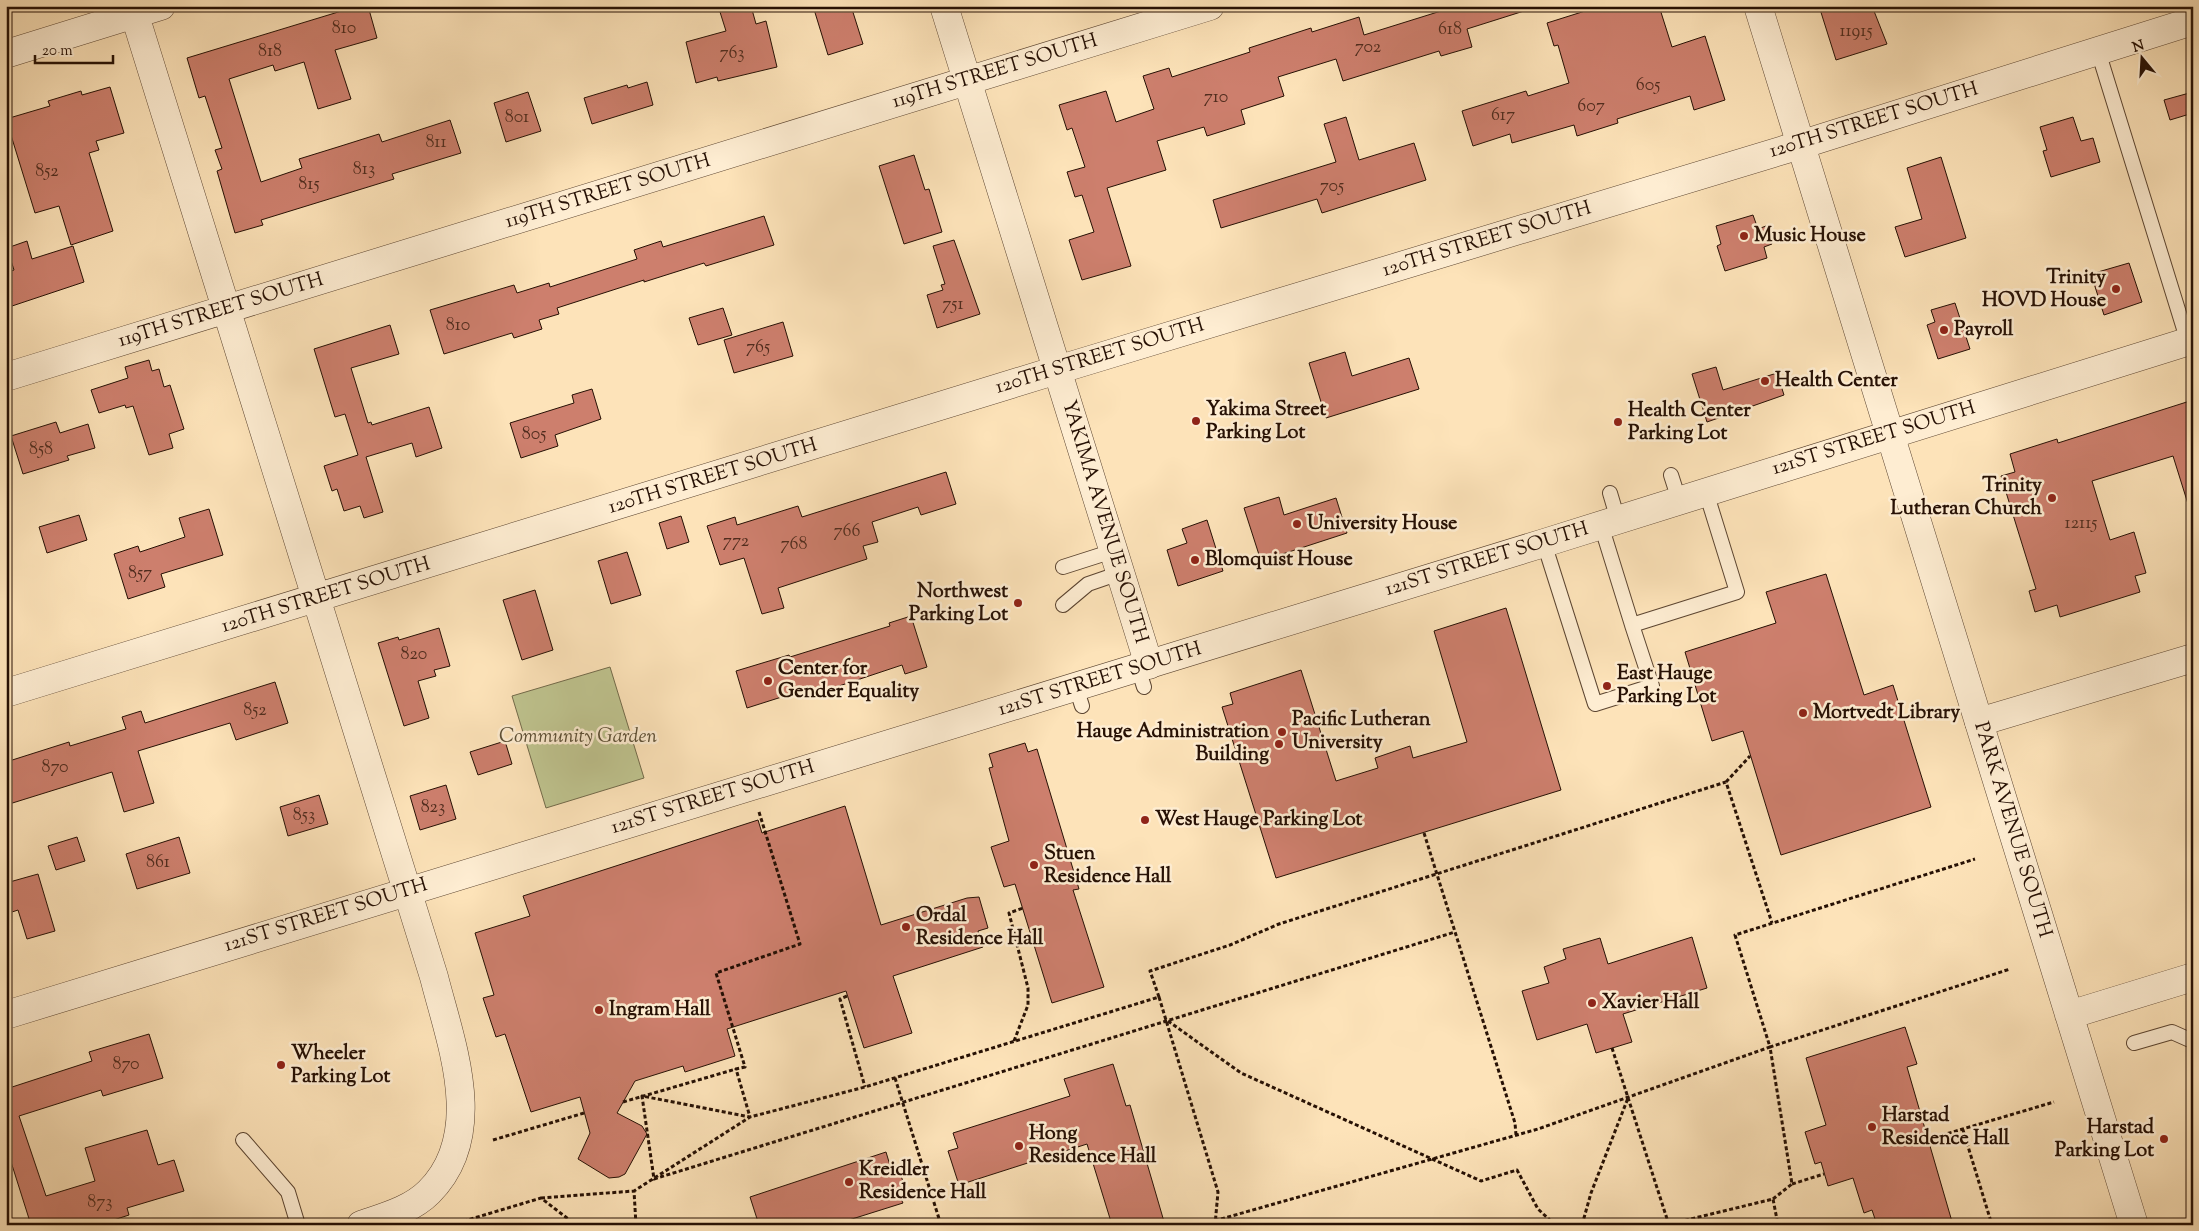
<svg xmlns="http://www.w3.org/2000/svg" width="2199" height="1231" font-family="'Sorts Mill Goudy',serif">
<rect width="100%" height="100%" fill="#fde3b9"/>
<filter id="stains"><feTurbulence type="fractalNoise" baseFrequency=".004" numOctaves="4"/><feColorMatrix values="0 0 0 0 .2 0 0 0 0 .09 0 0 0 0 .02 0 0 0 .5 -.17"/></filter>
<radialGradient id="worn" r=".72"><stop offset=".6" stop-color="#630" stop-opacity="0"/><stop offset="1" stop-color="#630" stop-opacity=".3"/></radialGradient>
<path fill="#bfc48f" stroke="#726a4a" d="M610,667L644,778L546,808L512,696Z"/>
<path fill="#cd7f6d" stroke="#261004" d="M358,6H368L377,38L335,50L351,99L318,109L304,62L275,71L273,65L229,79L261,182L302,168L299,159L341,146L379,134L382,142L450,120L461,153L392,174L394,179L261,220L263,225L235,233L217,171L222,169L215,150L222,148L205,96L199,98L187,58Z
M739,6H751L756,24L766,21L777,67L718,81L717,77L696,83L686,42L726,31L720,12Z
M813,6H851L863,44L828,55Z
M1457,6H1523L1524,11L1467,29L1472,47L1441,56L1439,51L1343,81L1336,59L1278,77L1284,96L1241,110L1245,124L1207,136L1204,127L1157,141L1166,170L1107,188L1131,266L1082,280L1069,240L1094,232L1082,195L1075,197L1067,172L1085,167L1072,128L1067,130L1059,105L1106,91L1116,122L1154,109L1143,76L1169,68L1172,77L1250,52L1249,48L1311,28L1312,32L1359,17L1364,35Z
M1601,6H1659L1672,47L1705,36L1725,100L1694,110L1690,96L1617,119L1618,123L1577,136L1574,125L1512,143L1510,134L1473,146L1462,111L1526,91L1528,96L1569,83L1558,45L1554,46L1547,23Z
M1819,6H1872L1887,44L1836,60Z
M647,82L653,105L592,124L584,98L627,85L628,88Z
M110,87L124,133L96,141L99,150L89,153L113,231L71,245L59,206L35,213L6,119L50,106L48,101L81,91L82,95Z
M528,92L541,131L506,142L494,103Z
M2193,92V113L2170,120L2164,100Z
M1346,117L1359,160L1414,143L1426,180L1322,213L1317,199L1221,228L1213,200L1336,162L1324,124Z
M2073,117L2081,141L2093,138L2100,162L2051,177L2043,151L2047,150L2040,127Z
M914,155L925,190L929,189L942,232L904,244L879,166Z
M1941,157L1966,238L1905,257L1895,227L1922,219L1907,168Z
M1753,215L1758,229L1766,226L1772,244L1764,247L1767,258L1725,271L1717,246L1721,244L1716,226Z
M764,216L774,245L706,266L704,263L644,282V280L557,308L559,314L539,320L542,329L514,338L512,333L444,354L430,310L514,285L517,293L549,283L550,287L637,259L634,250L661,241L663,247Z
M954,240L980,314L937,328L927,295L943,290L941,285L945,284L933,246Z
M27,241L32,259L73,246L84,282L6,308V273L14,270L7,248Z
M2129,263L2142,302L2104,315L2091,274Z
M1955,303L1970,349L1938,359L1927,325L1935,322L1931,310Z
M723,308L732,335L698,345L689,318Z
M783,322L793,356L734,373L724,340Z
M390,325L399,354L351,368L368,423L371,422L372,425L429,407L442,448L416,457L412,443L366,457L383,512L364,518L360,506L344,511L337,489L332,491L324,466L358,455L345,414L335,417L314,349Z
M1345,352L1352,376L1409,358L1419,389L1326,418L1309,363Z
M149,360L152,371L159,369L164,387L170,385L184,429L169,434L173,448L149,455L133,406L126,408L125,405L99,413L91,390L128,378L125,367Z
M1716,367L1723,390L1777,373L1784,395L1707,422L1692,374Z
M592,389L601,419L555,435L558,446L521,458L510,423L574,403L572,395Z
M2193,400V503L2188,504L2173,456L2092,481L2110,540L2134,532L2146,573L2135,576L2140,592L2060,617L2057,605L2035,612L2029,591L2036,589L2001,476L2015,472L2010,454L2057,439L2058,443Z
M56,422L60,433L88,424L95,448L67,456L69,460L23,474L11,436Z
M946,472L956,504L921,515L918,507L872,522L878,542L863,546L867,559L778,588L784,608L762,614L744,558L720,565L707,526L735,517L737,525L798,506L802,517Z
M1279,497L1284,515L1336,498L1347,533L1261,561L1244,508Z
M209,509L223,555L161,574L165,587L128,599L114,554L138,546L140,552L185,537L179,518Z
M79,515L87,540L47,553L39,527Z
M681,516L689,542L667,549L659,523Z
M1207,520L1223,571L1178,586L1167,550L1187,543L1182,529Z
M627,552L641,595L611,604L598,561Z
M1826,574L1864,695L1893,685L1931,807L1781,855L1743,731L1712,741L1685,652L1776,623L1766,592Z
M535,590L553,650L522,660L503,600Z
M1506,608L1561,790L1276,878L1222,707L1233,704L1230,693L1301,670L1336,781L1378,768L1375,758L1410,746L1413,758L1467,742L1434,631Z
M911,616L927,667L905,674L902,665L812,695L810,688L747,708L736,671L789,655L790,657L890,626L889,623Z
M439,628L450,666L434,670L436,676L418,681L429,718L404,726L378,643L398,637L399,640Z
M275,682L288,723L236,740L230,723L138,751L154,803L124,812L112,772L6,805V762L69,742L70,746L126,729L122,717L141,711L145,723Z
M505,741L512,764L478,775L470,752Z
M1025,743L1028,752L1037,749L1079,889L1073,890L1104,987L1052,1003L1015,884L1004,887L991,847L1009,841L989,768L993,767L989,754Z
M446,785L456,819L420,830L410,796Z
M319,795L328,824L288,836L280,807Z
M845,806L881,925L967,898L979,897L988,928L978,931L983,947L893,976L912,1033L864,1048L846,991L727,1029L735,1056L685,1072L683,1066L635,1081L617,1113L642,1126L647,1134L625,1174L619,1177L609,1178L578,1159L590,1133L580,1097L531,1112L505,1034L496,1037L483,998L494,995L475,933L530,916L523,896L758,820L762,833Z
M77,837L85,861L56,870L48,846Z
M179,837L190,873L137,889L126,854Z
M38,874L55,931L27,939L18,910L6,914V883Z
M1692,937L1707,988L1623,1014L1632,1042L1596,1053L1587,1024L1537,1040L1522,991L1549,983L1544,967L1566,959L1563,949L1600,938L1608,964Z
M1905,1027L1917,1064L1907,1067L1953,1225H1877L1872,1210L1864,1213L1853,1178L1828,1186L1821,1162L1815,1164L1805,1132L1826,1125L1806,1058Z
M149,1034L163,1078L103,1096L101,1090L19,1116L46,1196L95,1181L85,1148L147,1130L158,1165L174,1160L184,1191L127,1208L129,1215L98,1225H31L6,1146V1089L92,1061L89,1052Z
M1113,1064L1126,1106L1130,1105L1165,1225H1112L1087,1144L959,1185L948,1151L958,1148L953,1133L1070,1096L1064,1079Z
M886,1152L892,1172L899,1170L907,1193L899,1195L903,1203L833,1225H759L750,1197Z"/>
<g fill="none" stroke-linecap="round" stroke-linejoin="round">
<g stroke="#5c4531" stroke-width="16">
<path id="service" d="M2098,51L2188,342
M1671,475L1679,500
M1610,493L1618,520
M1601,525L1632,625
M1544,543L1595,704L1652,686L1632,625L1737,592L1706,492
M1063,567L1113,551
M1063,605L1088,584L1120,573
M1138,668L1144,687
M1076,687L1082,706
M2134,1043L2172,1032L2190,1040
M243,1140L288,1192L298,1225"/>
</g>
<g stroke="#5c4531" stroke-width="29">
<path id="minor" d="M132,6L434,977C451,1044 487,1134 429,1192C411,1210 384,1217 361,1225
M944,6L1149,665
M6,54L161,6
M6,377L1210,6
M6,693L1057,370L1800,145L2193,21
M1979,722L2193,658"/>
</g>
<g stroke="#5c4531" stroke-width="29">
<path id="tertiary" d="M1758,6L2134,1225
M6,1015L1544,543L2193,340
M2069,1015L2193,977"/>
</g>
<path stroke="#261004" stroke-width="3" stroke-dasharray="4 2.5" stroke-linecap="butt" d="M1726,782L1750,756
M759,812L800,944L716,973L745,1067L736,1069L750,1117L642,1096L654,1179L1455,932
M1424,833L1515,1123L1516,1135
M847,996L840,999L865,1087
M1159,997L1150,971L1230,945L1279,924L1726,782L1772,923
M1168,1021L1241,1073L1481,1181L1517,1170L1538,1209L1555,1225
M1014,1041L1028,1005V988L1009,913L1023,908
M1612,1048L1669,1225
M895,1078L941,1225
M623,1102L736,1069
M1963,1130L1992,1225
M1929,1139L2054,1102
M493,1140L584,1113
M1792,1184L1824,1174
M541,1198L634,1191
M1773,1199L1792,1184L1770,1047L2010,969
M451,1225L541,1198L576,1225
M636,1225L634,1191L750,1117L865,1087L1159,997L1218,1192L1215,1225
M1210,1225L1214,1221L1538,1129L1770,1047L1735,935L1975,859
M1582,1225L1591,1193L1628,1098
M1666,1225L1773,1199L1778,1225"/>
<use href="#service" stroke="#feedd2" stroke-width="14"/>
<use href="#minor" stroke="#feedd2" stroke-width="28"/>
<use href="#tertiary" stroke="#feedd2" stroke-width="28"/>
</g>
<g fill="#8f2418" stroke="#feedd2" stroke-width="2">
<circle cx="1744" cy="236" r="5"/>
<circle cx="2116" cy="289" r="5"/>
<circle cx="1944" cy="330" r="5"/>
<circle cx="1765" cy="381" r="5"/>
<circle cx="1196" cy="421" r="5"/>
<circle cx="1618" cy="422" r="5"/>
<circle cx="2052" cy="498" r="5"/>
<circle cx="1297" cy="524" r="5"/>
<circle cx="1195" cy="560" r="5"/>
<circle cx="1018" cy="603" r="5"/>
<circle cx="768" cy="681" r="5"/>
<circle cx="1607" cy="686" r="5"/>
<circle cx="1803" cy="713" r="5"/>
<circle cx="1282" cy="732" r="5"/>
<circle cx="1279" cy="744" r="5"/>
<circle cx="1145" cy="820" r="5"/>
<circle cx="1034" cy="865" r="5"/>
<circle cx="906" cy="927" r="5"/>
<circle cx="1592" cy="1003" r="5"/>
<circle cx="599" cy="1010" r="5"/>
<circle cx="281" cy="1065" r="5"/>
<circle cx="1872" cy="1127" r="5"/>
<circle cx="2164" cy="1139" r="5"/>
<circle cx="1019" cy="1146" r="5"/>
<circle cx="849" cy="1182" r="5"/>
</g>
<g text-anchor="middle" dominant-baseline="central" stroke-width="5" stroke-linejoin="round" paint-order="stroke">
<g font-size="18" fill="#502c1e">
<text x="344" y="29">810</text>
<text x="1450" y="30">618</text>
<text x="1856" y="32">11915</text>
<text x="1368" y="48">702</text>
<text x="270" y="52">818</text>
<text x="732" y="54">763</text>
<text x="1648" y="86">605</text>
<text x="1216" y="98">710</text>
<text x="1591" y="107">607</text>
<text x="1503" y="116">617</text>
<text x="517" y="118">801</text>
<text x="436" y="143">811</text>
<text x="364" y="170">813</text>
<text x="47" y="172">852</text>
<text x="309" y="185">815</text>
<text x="1332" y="187">705</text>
<text x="953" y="305">751</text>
<text x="458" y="326">810</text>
<text x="758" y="348">765</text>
<text x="534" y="435">805</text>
<text x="41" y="450">858</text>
<text x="2081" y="524">12115</text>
<text x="847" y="532">766</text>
<text x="736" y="542">772</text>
<text x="794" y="545">768</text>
<text x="140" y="574">857</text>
<text x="414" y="655">820</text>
<text x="255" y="711">852</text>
<text x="55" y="768">870</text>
<text x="433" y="808">823</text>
<text x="304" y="816">853</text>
<text x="158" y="863">861</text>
<text x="126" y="1065">870</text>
<text x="100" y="1203">873</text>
</g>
<g font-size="20" fill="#261004" stroke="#feedd2">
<text transform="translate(995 72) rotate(-17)">119TH STREET SOUTH</text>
<text transform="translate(1874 121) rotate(-17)">120TH STREET SOUTH</text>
<text transform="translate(608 192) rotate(-17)">119TH STREET SOUTH</text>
<text transform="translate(1487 240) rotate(-17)">120TH STREET SOUTH</text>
<text transform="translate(221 311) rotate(-17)">119TH STREET SOUTH</text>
<text transform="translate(1100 357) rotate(-17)">120TH STREET SOUTH</text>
<text transform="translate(1874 439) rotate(-17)">121ST STREET SOUTH</text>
<text transform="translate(713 477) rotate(-17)">120TH STREET SOUTH</text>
<text transform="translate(1104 522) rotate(73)">YAKIMA AVENUE SOUTH</text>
<text transform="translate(1487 560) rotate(-17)">121ST STREET SOUTH</text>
<text transform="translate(326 596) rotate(-17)">120TH STREET SOUTH</text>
<text transform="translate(1100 680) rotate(-17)">121ST STREET SOUTH</text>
<text transform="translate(713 798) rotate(-17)">121ST STREET SOUTH</text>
<text transform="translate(2012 830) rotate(73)">PARK AVENUE SOUTH</text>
<text transform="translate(326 916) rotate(-17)">121ST STREET SOUTH</text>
</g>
<g font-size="20" font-weight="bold" fill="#261004" stroke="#feedd2" text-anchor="start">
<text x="1754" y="236">Music House</text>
<text x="2106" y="278" text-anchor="end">Trinity<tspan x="2106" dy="23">HOVD House</tspan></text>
<text x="1954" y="330">Payroll</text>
<text x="1775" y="381">Health Center</text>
<text x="1206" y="410">Yakima Street<tspan x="1206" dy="23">Parking Lot</tspan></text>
<text x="1628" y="411">Health Center<tspan x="1628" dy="23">Parking Lot</tspan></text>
<text x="2042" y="486" text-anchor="end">Trinity<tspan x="2042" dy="23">Lutheran Church</tspan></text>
<text x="1307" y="524">University House</text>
<text x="1205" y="560">Blomquist House</text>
<text x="1008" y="592" text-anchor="end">Northwest<tspan x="1008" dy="23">Parking Lot</tspan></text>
<text x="778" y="669">Center for<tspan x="778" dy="23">Gender Equality</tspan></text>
<text x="1617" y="674">East Hauge<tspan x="1617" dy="23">Parking Lot</tspan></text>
<text x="1813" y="713">Mortvedt Library</text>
<text x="1292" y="720">Pacific Lutheran<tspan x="1292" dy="23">University</tspan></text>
<text x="1269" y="732" text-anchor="end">Hauge Administration<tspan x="1269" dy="23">Building</tspan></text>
<text x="1155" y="820">West Hauge Parking Lot</text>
<text x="1044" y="854">Stuen<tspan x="1044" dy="23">Residence Hall</tspan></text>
<text x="916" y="916">Ordal<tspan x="916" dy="23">Residence Hall</tspan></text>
<text x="1602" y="1003">Xavier Hall</text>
<text x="609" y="1010">Ingram Hall</text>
<text x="291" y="1054">Wheeler<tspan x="291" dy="23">Parking Lot</tspan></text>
<text x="1882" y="1116">Harstad<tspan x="1882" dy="23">Residence Hall</tspan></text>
<text x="2154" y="1128" text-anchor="end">Harstad<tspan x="2154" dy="23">Parking Lot</tspan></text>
<text x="1029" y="1134">Hong<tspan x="1029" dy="23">Residence Hall</tspan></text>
<text x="859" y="1170">Kreidler<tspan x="859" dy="23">Residence Hall</tspan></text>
</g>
<g font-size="20" font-style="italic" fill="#5c4f35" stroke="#feedd2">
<text x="578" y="737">Community Garden</text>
</g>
</g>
<rect width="2199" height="1231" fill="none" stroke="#fde3b9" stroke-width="25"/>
<rect x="8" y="8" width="2184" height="1216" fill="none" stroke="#261004" stroke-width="2.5"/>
<rect x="12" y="12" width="2174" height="1206" fill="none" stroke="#261004"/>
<g transform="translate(2142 58) rotate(342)" stroke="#feedd2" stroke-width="4" paint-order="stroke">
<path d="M0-4L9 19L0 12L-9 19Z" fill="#261004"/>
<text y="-8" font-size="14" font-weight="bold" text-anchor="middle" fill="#261004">N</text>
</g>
<path d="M35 55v8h78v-8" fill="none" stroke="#261004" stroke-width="2.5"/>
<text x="42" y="55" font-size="15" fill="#261004" stroke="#feedd2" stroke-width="4" paint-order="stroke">20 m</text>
<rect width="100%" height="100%" filter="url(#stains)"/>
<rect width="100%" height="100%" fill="url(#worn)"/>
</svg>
